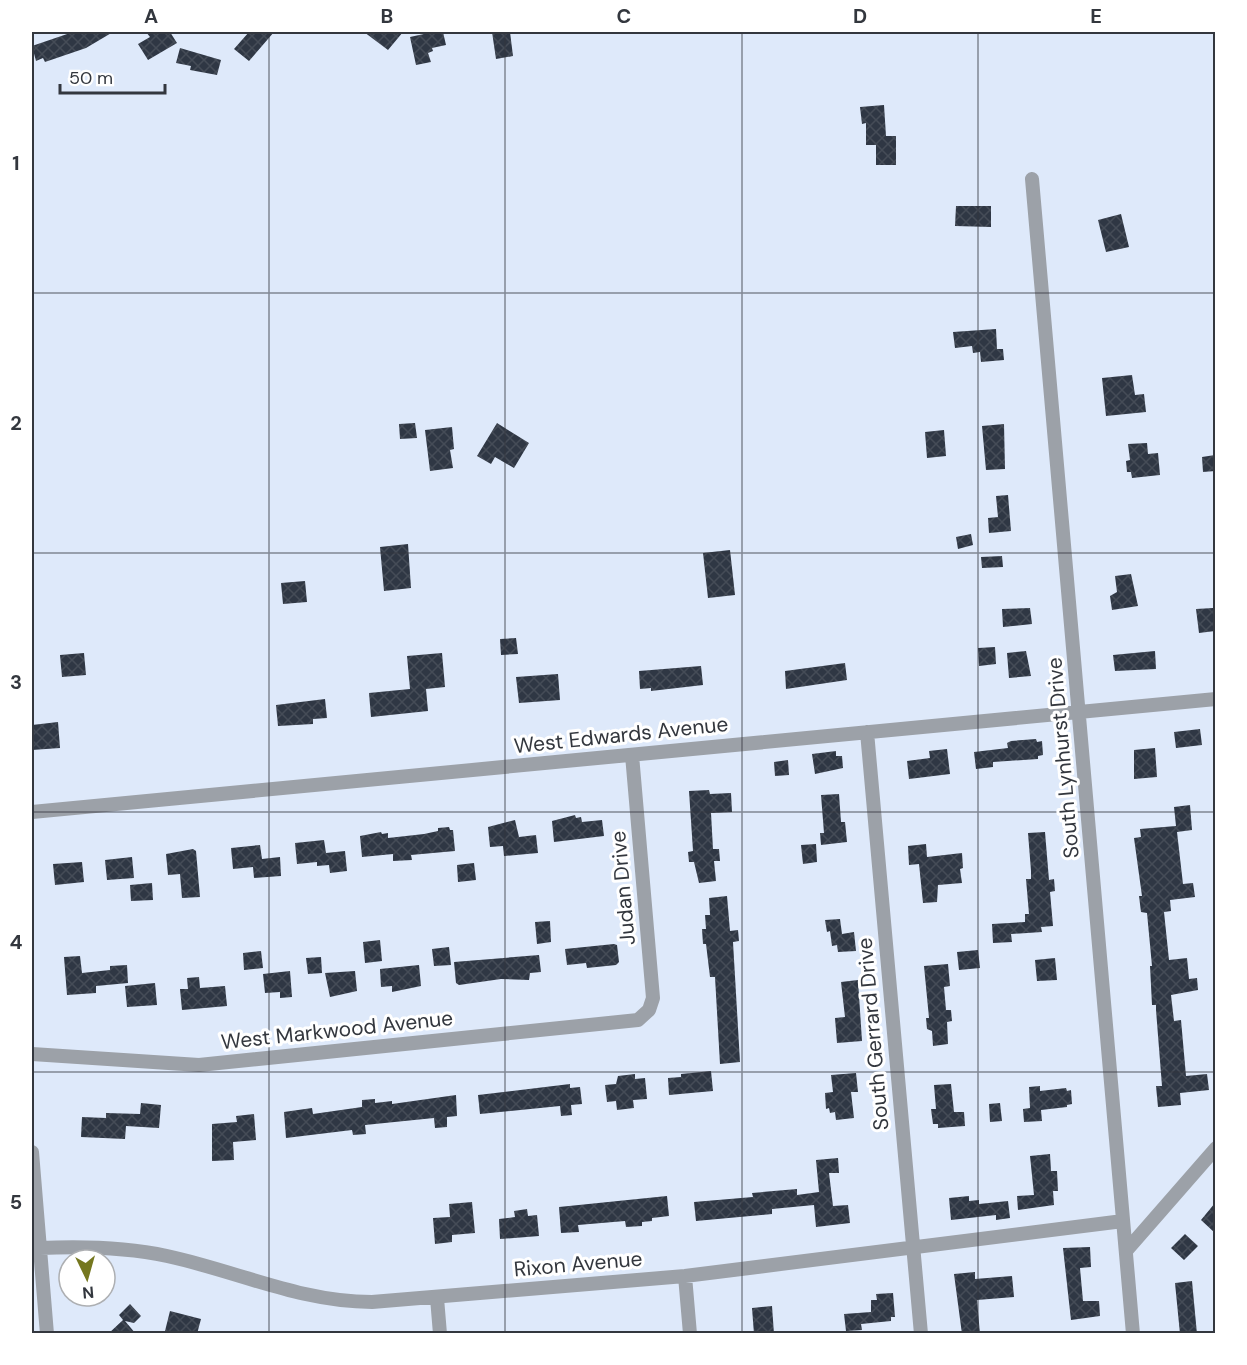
<svg xmlns="http://www.w3.org/2000/svg" width="1247" height="1365" font-family="'DM Sans',sans-serif">
<defs>
<pattern id="building-cross-hatch" width="8" height="8" patternUnits="userSpaceOnUse" patternTransform="scale(1.5)"><rect width="8" height="8" fill="#2f3744"/><path d="M0 0l8 8M0 8l8-8" fill="none" stroke="#454c57"/></pattern>
</defs>
<rect width="100%" height="100%" fill="#dee9fa"/>
<path fill="url(#building-cross-hatch)" d="M73,32H113L86,48L45,62L43,58L36,61L32,46Z
M146,32H170L177,43L148,60L138,44L150,37Z
M249,32H274L249,61L234,49Z
M364,32H403L388,50Z
M433,32H443L446,45L432,48L433,51L428,53L431,62L416,65L410,37Z
M492,32H510L513,56L496,59Z
M180,48L221,60L217,75L190,70L191,66L176,63Z
M884,105L886,136H896V165H876V145H866V123L862,124L860,107Z
M956,206H991V227L955,226Z
M1121,214L1129,247L1106,252L1098,220Z
M996,329L997,349H1003L1004,360L981,362L980,352L973,353L972,346L955,348L953,332Z
M1132,375L1135,395L1144,394L1146,412L1106,416L1102,378Z
M415,423L417,438L400,439L399,424Z
M497,423L529,443L514,468L495,457L491,464L477,456Z
M1004,424L1005,469L986,470L982,426Z
M452,427L454,449L450,450L453,468L430,471L425,430Z
M944,430L946,456L927,458L925,432Z
M1147,443L1148,454L1158,453L1160,475L1132,478L1131,472H1127L1126,461L1130,460L1128,444Z
M1215,455V471L1203,472L1202,457Z
M1008,495L1011,531L989,533L988,518L998,517L996,496Z
M971,534L973,545L958,549L956,537Z
M408,544L411,588L384,591L380,547Z
M730,550L735,595L708,598L703,553Z
M1002,556L1003,567L982,568L981,557Z
M1131,574L1138,606L1112,610L1110,596L1117,592L1115,576Z
M305,581L307,602L283,604L281,583Z
M1030,608L1032,624L1003,627L1002,609Z
M1213,608L1215,631L1199,633L1196,609Z
M516,638L518,654L501,655L500,639Z
M995,647L996,664L979,666L978,648Z
M1026,651L1031,676L1009,678L1007,653Z
M1155,651L1156,669L1115,671L1113,655Z
M84,653L86,675L62,677L60,655Z
M442,653L445,687L426,689L428,711L371,717L369,693L410,689L407,656Z
M845,663L847,680L786,689L785,671Z
M701,666L703,685L651,691V688L640,689L639,671Z
M558,674L560,700L519,703L516,677Z
M325,699L327,718L313,719V724L278,726L276,705Z
M58,722L60,748L32,750V725Z
M1200,729L1202,745L1176,748L1174,732Z
M1036,739L1037,742L1042,741L1043,755L1038,756V759L993,762V767L976,769L974,752L1008,748L1007,743L1011,741Z
M1155,748L1157,777L1134,779V750Z
M947,749L950,774L909,779L907,761L930,758L929,751Z
M836,751V756H842L843,768L815,774L812,754Z
M788,760L789,775L775,776L774,762Z
M709,790L710,794L731,793L732,812L711,813L713,849H719L720,861H714L716,881L699,883L694,862H689L688,852L693,851L689,791Z
M839,794L841,822H845L847,842L821,845L820,833H824L821,795Z
M1190,805L1192,830L1177,832L1183,884L1193,883L1195,897L1170,900L1171,911L1164,912L1169,960L1187,958L1189,979L1197,978L1198,990L1171,995L1174,1021L1181,1020L1186,1076L1207,1074L1209,1090L1180,1093L1181,1105L1158,1107L1156,1086H1162L1156,1010V1005H1152L1150,966H1152L1147,913L1141,912L1139,896H1142L1134,838L1141,837L1140,829L1176,826L1174,807Z
M575,815L576,818L581,817L582,822L602,820L604,836L554,842L552,821Z
M515,820L519,837L536,835L538,853L504,856L503,846L490,847L488,827Z
M449,827L450,830H453L455,851L411,855L412,860L393,861V854L362,857L360,836L381,832L382,834L388,833V838L424,834L438,831V828Z
M1045,832L1049,880L1054,879L1055,891L1050,892L1053,926L1041,927L1042,932L1011,934L1012,942L993,943L992,924L1025,922V914H1029L1026,879H1031V871L1028,833Z
M324,840L326,853L345,851L347,871L330,873L329,865L317,866V862L297,864L295,843Z
M816,844L817,862L803,864L801,845Z
M926,844L927,857L962,853L963,868L960,869L962,883L938,885L937,902L923,903L919,864L909,865L908,846Z
M260,845L262,859L280,857L281,876L254,878L253,867L233,869L231,848Z
M193,849L196,851L200,897L182,898L180,874L168,875L166,854Z
M132,857L134,878L107,880L105,860Z
M82,862L84,882L55,885L53,864Z
M474,863L476,880L458,882L457,865Z
M152,883L153,900L131,901L130,885Z
M727,896L730,931L738,930L739,941L733,942L740,1062L720,1064L715,977H710L706,944H703L702,929H706L705,915H710L709,898Z
M840,919L842,934L854,932L856,951L838,952L837,945L832,946L830,931L827,932L825,920Z
M550,921L551,942L537,944L535,922Z
M380,940L382,961L365,963L363,942Z
M614,944L617,945L619,962L616,965L587,968L586,963L567,965L565,949Z
M449,947L451,965L434,966L432,949Z
M978,950L980,968L959,970L957,952Z
M261,951L263,968L244,970L243,953Z
M539,955L541,972L530,973L529,980L501,979L459,985L456,983L454,962Z
M80,956L82,973L110,970V966L127,965L128,983L96,986V993L67,995L64,957Z
M321,957L322,973L308,974L306,958Z
M1055,958L1057,980L1037,981L1035,960Z
M948,964L950,986L944,987L946,1010H951L952,1021L947,1022L948,1044L933,1046L932,1031L927,1029L926,1018H929L924,966Z
M419,965L421,986L392,992V986L381,987L380,969Z
M290,971L292,997L280,998V992L265,993L263,974Z
M355,971L357,991L330,997L325,973Z
M199,977L200,988L225,986L227,1006L182,1010L180,989H188L187,978Z
M858,980L862,1041L837,1043L835,1018L845,1017L841,982Z
M155,983L157,1005L127,1007L125,986Z
M711,1071L713,1091L669,1095L668,1078L681,1077V1074Z
M856,1073L858,1092H851L854,1118L836,1120L835,1112L830,1113L829,1108L826,1109L825,1093L833,1092L831,1075Z
M635,1074V1079L645,1078L647,1099L633,1100L634,1108L617,1110L616,1101L607,1102L605,1085L616,1084L618,1076Z
M570,1084V1088L580,1087L582,1104L571,1105L572,1115L561,1116L560,1106L480,1114L478,1095Z
M951,1084L954,1112H964L965,1126L938,1128V1124H933L931,1109H936L934,1085Z
M1040,1086V1091L1066,1088L1067,1091L1071,1090L1072,1104L1067,1105V1107L1041,1110L1042,1121L1024,1122L1023,1109L1030,1108L1029,1087Z
M456,1095L457,1116L447,1117V1127L435,1128L434,1118L365,1125L366,1134L353,1135L352,1130L286,1138L284,1112L312,1108L313,1114L362,1107V1100L375,1099V1103L392,1101V1104Z
M141,1103L161,1105L159,1128L126,1126L125,1139L81,1137L82,1117L106,1118V1113L140,1114Z
M1000,1103L1002,1121L990,1122L989,1104Z
M254,1114L256,1140L233,1142L234,1160L212,1161V1124L237,1122L236,1116Z
M1050,1154L1051,1171H1057L1058,1191H1053L1054,1205L1018,1210L1017,1196L1034,1195L1030,1156Z
M838,1158L839,1173H829L833,1206L848,1205L850,1223L816,1227L814,1205L772,1209V1214L696,1221L694,1202L753,1197L752,1193L797,1189V1195L819,1192L816,1160Z
M667,1196L669,1216L652,1218V1221L642,1222V1226L626,1227L625,1221L578,1225L579,1232L561,1233L559,1207Z
M969,1196V1201L979,1200V1204L1008,1201L1010,1218L996,1220V1215L951,1220L949,1198Z
M472,1202L475,1233L452,1235V1242L435,1244L433,1218L450,1217L449,1204Z
M1215,1203V1233L1201,1220Z
M527,1209L528,1216L537,1215L539,1236L500,1239L499,1219L515,1217L514,1211Z
M1185,1234L1198,1246L1184,1260L1171,1248Z
M1090,1247L1091,1267L1080,1268L1083,1301H1099L1100,1316L1071,1320L1063,1248Z
M975,1272V1279L1012,1276L1014,1297L977,1300L980,1334H962L954,1274Z
M1192,1281L1197,1334H1180L1175,1283Z
M893,1293L895,1317H891V1321L861,1324L862,1330L846,1331L844,1314L871,1312V1300H877L876,1294Z
M130,1304L141,1316L134,1323L125,1321L136,1334H108L123,1320L119,1315Z
M772,1306L774,1334H754L752,1308Z
M170,1311L201,1319L197,1334L165,1331Z"/>
<g fill="none" stroke-linecap="round" stroke-linejoin="round">
<path stroke="#9ca1a8" stroke-width="14" d="M1032,179L1133,1334
M867,732L921,1334
M32,812L1216,699
M32,1054L199,1065L638,1020L649,1010L653,998L632,755
M32,1152L47,1334
M40,1248C83,1246 125,1247 167,1256C237,1271 300,1302 372,1302L685,1276L1123,1221
M1126,1251L1216,1148
M685,1276L690,1334
M437,1298L440,1334"/>
</g>
<path fill="none" stroke="#33373e" stroke-width="1.5" stroke-opacity="0.55" d="M269,32V1334M505,32V1334M742,32V1334M978,32V1334M32,293H1216M32,553H1216M32,812H1216M32,1072H1216"/>
<g text-anchor="middle" dominant-baseline="central" stroke-width="6" stroke-linejoin="round" paint-order="stroke">
<g font-size="21" fill="#33373e" stroke="#fff">
<text transform="translate(621 735) rotate(-6)">West Edwards Avenue</text>
<text transform="translate(1063 758) rotate(-95)">South Lynhurst Drive</text>
<text transform="translate(623 888) rotate(-95)">Judan Drive</text>
<text transform="translate(337 1030) rotate(-6)">West Markwood Avenue</text>
<text transform="translate(873 1034) rotate(-95)">South Gerrard Drive</text>
<text transform="translate(578 1264) rotate(-5)">Rixon Avenue</text>
</g>
</g>
<rect width="1247" height="1365" fill="none" stroke="#ffffff" stroke-width="66"/>
<g transform="translate(87 1278) rotate(175)"><circle r="28" fill="#ffffff" stroke="#adafb2" stroke-width="1.5"/>
<path d="M0-4.5L10 22L0 15L-10 22Z" fill="#75771f"/>
<text y="-9" font-size="16" font-weight="bold" text-anchor="middle" fill="#33373e">N</text>
</g>
<path d="M60 84v9h105v-9" fill="none" stroke="#33373e" stroke-width="3"/>
<text x="69" y="84" font-size="18" fill="#33373e" stroke="#ffffff" stroke-width="4.5" paint-order="stroke">50 m</text>
<rect x="33" y="33" width="1181" height="1299" fill="none" stroke="#33373e" stroke-width="2"/>
<g font-size="20" text-anchor="middle" font-weight="bold" fill="#33373e">
<text x="151" y="23">A</text>
<text x="387" y="23">B</text>
<text x="624" y="23">C</text>
<text x="860" y="23">D</text>
<text x="1096" y="23">E</text>
<text x="16" y="170">1</text>
<text x="16" y="430">2</text>
<text x="16" y="689">3</text>
<text x="16" y="949">4</text>
<text x="16" y="1209">5</text>
</g>
</svg>
